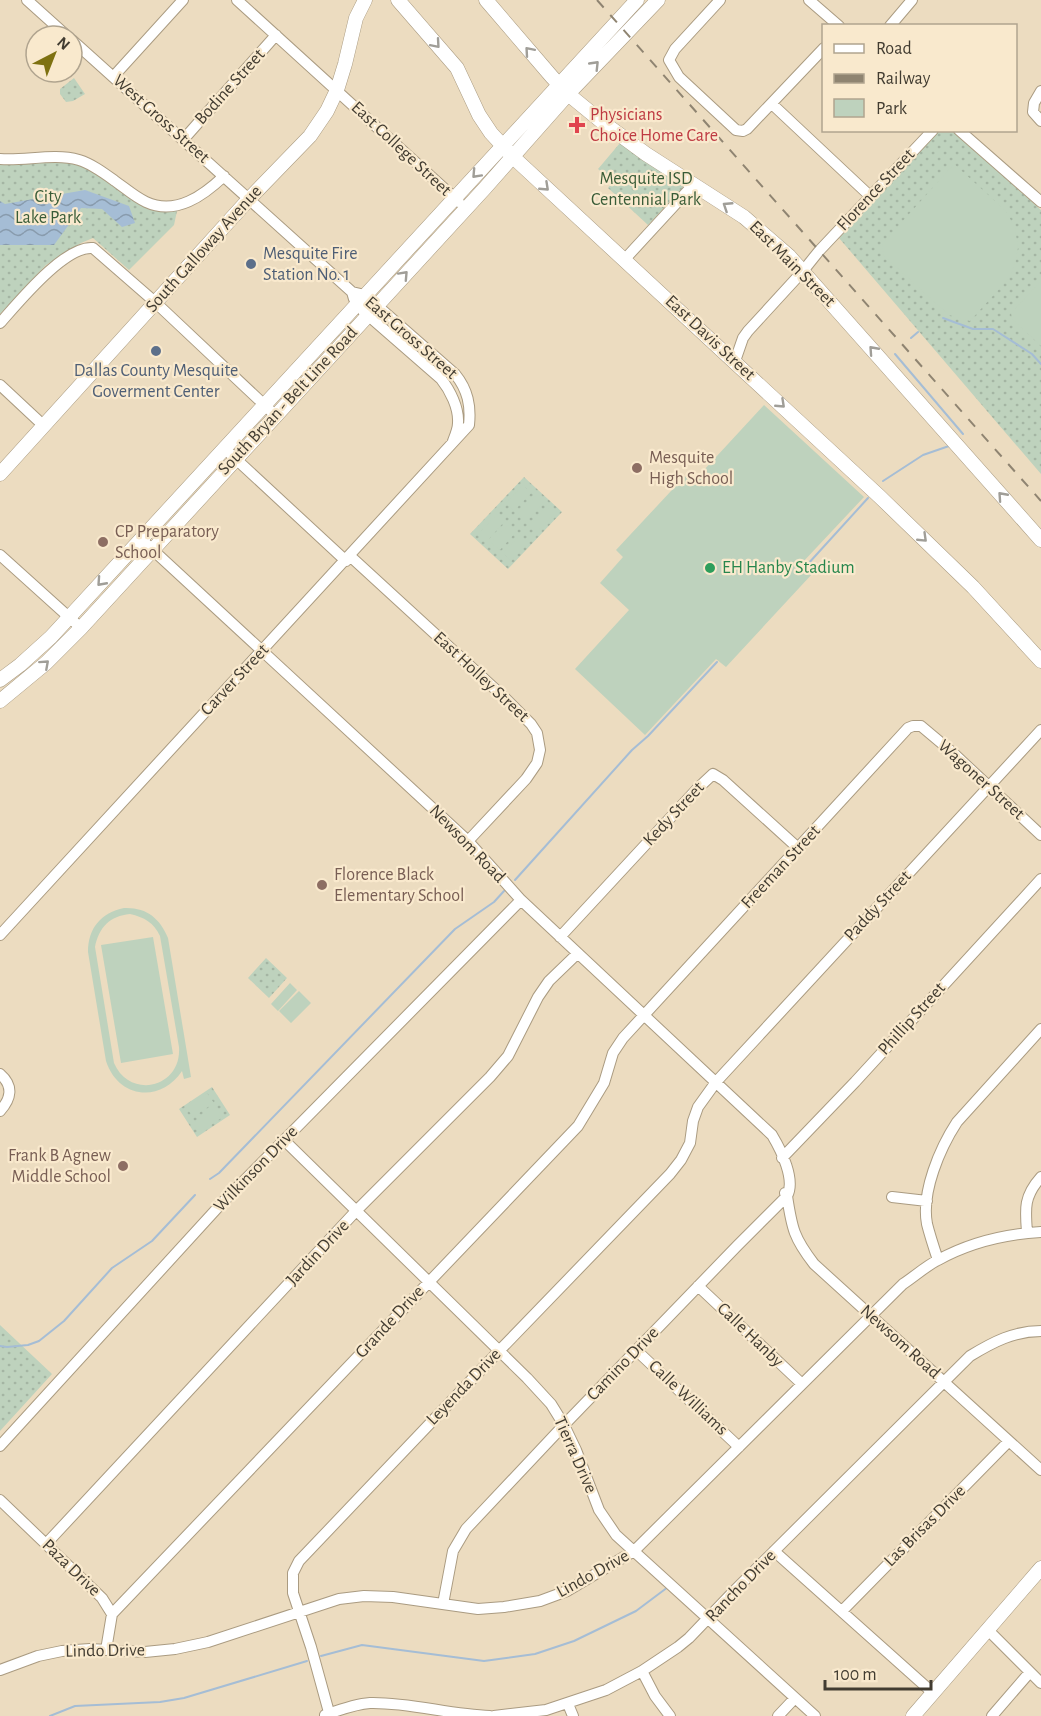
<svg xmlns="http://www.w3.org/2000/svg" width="1041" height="1716" font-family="'Alegreya Sans',sans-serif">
<defs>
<pattern id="green-dots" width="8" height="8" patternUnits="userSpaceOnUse" patternTransform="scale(1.5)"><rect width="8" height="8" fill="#bed2bd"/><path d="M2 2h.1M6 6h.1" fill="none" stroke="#a4b5a3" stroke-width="1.8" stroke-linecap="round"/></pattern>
<pattern id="water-waves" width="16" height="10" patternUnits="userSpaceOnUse" patternTransform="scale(1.5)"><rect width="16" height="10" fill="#a5bdd5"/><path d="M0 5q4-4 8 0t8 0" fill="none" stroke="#889bad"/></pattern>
</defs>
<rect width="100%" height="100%" fill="#ecdcc0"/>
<path fill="url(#green-dots)" d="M74,78L85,94L73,101L66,102L60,94V89Z
M937,131H953L1041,210V474L839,238Z
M620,143L683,185V188L648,225L608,188L613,181L598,169Z
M0,161L71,162L93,170L153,210L177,211L174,225L129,270L93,238L81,243L46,265L0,314Z
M524,477L562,512L508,569L470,534Z
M266,958L287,978L269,998L248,978Z
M212,1087L230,1115L197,1137L179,1109Z
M0,1325L52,1374L0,1431Z"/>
<path fill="#bed2bd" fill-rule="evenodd" d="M954,164L1006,211L1015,228L1018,248L1015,263L1010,277L970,321L949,315L884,256L882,247L883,243Z
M1041,281V346L1012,319L1011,313Z
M764,405L864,497L802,563L813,573L726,667L716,659L645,735L575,669L629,610L600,583L623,557L616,550L685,476L692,483Z
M523,485L531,493L514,511L506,503Z
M535,496L543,503L526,522L518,514Z
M546,507L554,514L537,532L529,525Z
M497,514L505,521L488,540L480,532Z
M508,525L516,532L500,550L491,543Z
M520,535L528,543L511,561L503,553Z
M124,908C146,907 160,918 168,938L191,1077L184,1079L182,1071C160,1104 118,1098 106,1061L88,952C88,928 101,913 124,908ZM130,914C144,917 154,923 160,936L179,1047C182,1088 130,1100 114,1063L95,947C99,927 110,916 130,914Z
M153,937L173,1054L121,1063L101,945Z
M290,983L297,990L278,1011L271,1004Z
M299,991L311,1003L291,1023L279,1011Z
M207,1093L214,1103L193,1117L186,1107Z
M216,1107L223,1117L202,1131L195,1121Z"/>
<path fill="url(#water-waves)" d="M85,190L129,206L135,223L122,227L102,209L81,208L54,245H0V201L5,204Z"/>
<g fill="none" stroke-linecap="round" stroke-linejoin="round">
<path stroke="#a5bdd5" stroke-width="2" d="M943,318L973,329H993L1032,354L1041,364
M911,338L918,332
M895,354L963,434
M883,481L923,455L949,446
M807,565L868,498
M515,880L632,750L648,736L717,662
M210,1179L219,1173L455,929L494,902L504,891
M0,1346L7,1347L28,1345L39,1341L64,1321L112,1268L152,1241L195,1195
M321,1656L362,1645L484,1661L535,1654L574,1641L636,1611L668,1587
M50,1716L75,1706L160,1702L184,1698L307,1661"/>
<g stroke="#aa9b81" stroke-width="12">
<path id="minor" d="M27,0L67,36
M237,0L459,202
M720,0L675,49L669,60L679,77L736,130L743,131L747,129L824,48
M809,0L839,26
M890,26L912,0
M72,40L352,292L354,299
M113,77L183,0
M1041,91L1034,103L1033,112L1041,121
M772,104L870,196
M959,130L1041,202
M183,140L276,35
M0,159C26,161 54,153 79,160C92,164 104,173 115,181C125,188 135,197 146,202C176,216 204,195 224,176
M625,259L694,184
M363,311L441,379C450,390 459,408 458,423C458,429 455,436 453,441
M0,323C18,303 65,245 93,248L155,302L275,415
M735,361L743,338L748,331L803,271L819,251L933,130
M0,385L44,426
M224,448L346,561
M141,539L468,841L521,900L772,1135C781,1150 796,1180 787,1196L737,1246L564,1425L466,1529L453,1551L443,1604
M0,555L81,628
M350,556L506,699L531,724L537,733L540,750L537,763L526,779L468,841
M0,935L469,425C471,406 468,390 455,374L365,295L352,292
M560,937L697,789L713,774L723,780L798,848
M0,1074C14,1086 11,1099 0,1111
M284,1140L527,1378L551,1404L564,1425L576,1450L599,1510L616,1535L815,1716
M782,1158L855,1082L1041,879
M785,1193L787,1196C792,1229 794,1238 814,1264L1041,1470
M892,1197L927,1201
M1027,1232C1025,1208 1024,1196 1041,1177
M938,1260C934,1248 930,1236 927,1224C921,1192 940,1148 957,1122L1041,1029
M698,1286L802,1384
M636,1350L739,1447
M0,1446L221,1204L521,900
M0,1500L102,1598L112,1614L106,1650
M46,1544L356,1211L490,1077L508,1056L538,997L549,981L577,954
M774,1551L933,1693
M842,1611L1009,1441
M112,1614L578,1126L604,1083L613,1053L623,1038L908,728L913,726H921L952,752L1041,835
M987,1629L1041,1683
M0,1670L38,1656L62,1651L90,1649L145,1652L175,1649L208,1642L339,1599L364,1596L393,1597L478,1609L504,1607L540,1601L567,1591L634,1551L903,1284C915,1276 926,1266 938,1260C969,1243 1006,1234 1041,1232
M642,1671L655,1696L670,1716
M568,1704L573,1716
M325,1715C339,1710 355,1704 370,1703C410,1702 450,1715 490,1716
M330,1716L311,1647L293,1593V1573L299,1561L499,1351L670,1174L681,1160L690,1143L693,1121L698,1107L716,1082L1041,730
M494,1716L546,1710L606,1690L642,1671L678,1647L689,1638L735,1590L970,1356C993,1342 1014,1331 1041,1331
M778,1716L795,1698
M992,1716L1030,1672"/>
</g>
<g stroke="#aa9b81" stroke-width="15">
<path id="major" d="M398,0L457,68L479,115L491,133L513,157L879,496L973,587L1041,661
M486,0L552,77L568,94L601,121L646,154L744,217L789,256L1041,540
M0,474L249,199L310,136L327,111L337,90L345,64L356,18L365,0
M0,680L20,665L51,637L637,0
M0,701L46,663L81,628L485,188L568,94L658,0
M913,1716L1041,1568"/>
</g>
<use href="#minor" stroke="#fff" stroke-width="10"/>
<use href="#major" stroke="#fff" stroke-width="14"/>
<path stroke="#8f8471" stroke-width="2" stroke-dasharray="10 10" stroke-linecap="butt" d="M597,0L1041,501"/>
</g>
<defs><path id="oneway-chevron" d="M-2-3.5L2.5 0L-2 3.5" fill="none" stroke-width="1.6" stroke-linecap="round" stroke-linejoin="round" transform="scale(1.5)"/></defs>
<g stroke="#a09e98">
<use href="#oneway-chevron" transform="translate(436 44) rotate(49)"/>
<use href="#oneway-chevron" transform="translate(529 51) rotate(-131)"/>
<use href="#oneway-chevron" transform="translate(595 65) rotate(-46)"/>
<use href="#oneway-chevron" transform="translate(476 174) rotate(133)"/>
<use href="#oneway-chevron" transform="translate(545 187) rotate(43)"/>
<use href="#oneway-chevron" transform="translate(727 206) rotate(-147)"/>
<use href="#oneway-chevron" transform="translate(404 275) rotate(-47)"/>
<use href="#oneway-chevron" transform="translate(873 350) rotate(-132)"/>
<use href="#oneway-chevron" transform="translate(781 404) rotate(43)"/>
<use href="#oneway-chevron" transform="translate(1002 496) rotate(-132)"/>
<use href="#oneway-chevron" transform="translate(923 538) rotate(44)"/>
<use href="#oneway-chevron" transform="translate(101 582) rotate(132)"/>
<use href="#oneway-chevron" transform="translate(45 664) rotate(-42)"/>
</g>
<path fill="#e0444e" stroke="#f9e9cd" stroke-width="2" d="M574 116h6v6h6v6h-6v6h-6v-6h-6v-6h6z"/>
<g fill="#5c6f8a" stroke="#f9e9cd" stroke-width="2">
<circle cx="251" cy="264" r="6"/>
<circle cx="156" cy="351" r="6"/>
</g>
<g fill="#8d6e63" stroke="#f9e9cd" stroke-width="2">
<circle cx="637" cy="468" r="6"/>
<circle cx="103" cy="542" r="6"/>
<circle cx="322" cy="885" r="6"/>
<circle cx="123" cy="1166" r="6"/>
</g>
<circle fill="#2e9e5b" stroke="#f9e9cd" stroke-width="2" cx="710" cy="568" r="6"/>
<g text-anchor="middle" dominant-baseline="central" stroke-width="4.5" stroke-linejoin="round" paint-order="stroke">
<g font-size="18" fill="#423c31" stroke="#f9e9cd">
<text transform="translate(230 87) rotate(-48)">Bodine Street</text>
<text transform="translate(161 119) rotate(42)">West Gross Street</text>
<text transform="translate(401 149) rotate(43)">East College Street</text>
<text transform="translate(876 190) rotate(-47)">Florence Street</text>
<text transform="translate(204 249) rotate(-48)">South Galloway Avenue</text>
<text transform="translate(792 264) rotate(45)">East Main Street</text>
<text transform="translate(411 338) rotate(41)">East Gross Street</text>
<text transform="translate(710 338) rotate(43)">East Davis Street</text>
<text transform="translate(288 401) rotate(-47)">South Bryan - Belt Line Road</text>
<text transform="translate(481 677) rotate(43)">East Holley Street</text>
<text transform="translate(235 680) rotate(-47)">Carver Street</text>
<text transform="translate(981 780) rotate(42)">Wagoner Street</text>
<text transform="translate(674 814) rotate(-47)">Kedy Street</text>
<text transform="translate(467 844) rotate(46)">Newsom Road</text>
<text transform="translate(781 867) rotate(-47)">Freeman Street</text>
<text transform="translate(878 906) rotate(-47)">Paddy Street</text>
<text transform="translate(912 1019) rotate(-48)">Phillip Street</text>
<text transform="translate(256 1169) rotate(-46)">Wilkinson Drive</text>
<text transform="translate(318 1253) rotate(-47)">Jardin Drive</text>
<text transform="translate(390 1322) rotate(-47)">Grande Drive</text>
<text transform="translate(750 1335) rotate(44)">Calle Hanby</text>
<text transform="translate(900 1342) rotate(42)">Newsom Road</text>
<text transform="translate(623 1364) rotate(-46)">Camino Drive</text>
<text transform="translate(464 1387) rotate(-46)">Leyenda Drive</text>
<text transform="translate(688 1398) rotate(43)">Calle Williams</text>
<text transform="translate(575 1455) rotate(66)">Tierra Drive</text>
<text transform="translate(925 1526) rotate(-45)">Las Brisas Drive</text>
<text transform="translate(71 1568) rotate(44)">Paza Drive</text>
<text transform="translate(593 1574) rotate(-29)">Lindo Drive</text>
<text transform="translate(741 1586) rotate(-46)">Rancho Drive</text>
<text transform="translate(105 1651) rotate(-1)">Lindo Drive</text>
</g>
<g font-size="18" fill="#be3a42" stroke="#f9e9cd" text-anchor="start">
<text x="590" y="115">Physicians<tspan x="590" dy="21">Choice Home Care</tspan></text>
</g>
<g font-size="18" fill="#395c37" stroke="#f9e9cd">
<text x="646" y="179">Mesquite ISD<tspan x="646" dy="21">Centennial Park</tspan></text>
<text x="48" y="197">City<tspan x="48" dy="21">Lake Park</tspan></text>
</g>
<g font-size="18" fill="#4e5e75" stroke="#f9e9cd" text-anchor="start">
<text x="263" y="254">Mesquite Fire<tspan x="263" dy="21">Station No. 1</tspan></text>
<text x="156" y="371" text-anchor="middle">Dallas County Mesquite<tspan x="156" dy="21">Goverment Center</tspan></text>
</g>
<g font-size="18" fill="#785e54" stroke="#f9e9cd" text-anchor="start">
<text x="649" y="458">Mesquite<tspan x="649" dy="21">High School</tspan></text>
<text x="115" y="532">CP Preparatory<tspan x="115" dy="21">School</tspan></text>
<text x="334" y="875">Florence Black<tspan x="334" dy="21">Elementary School</tspan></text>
<text x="111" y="1156" text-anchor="end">Frank B Agnew<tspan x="111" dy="21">Middle School</tspan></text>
</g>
<g font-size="18" fill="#27864d" stroke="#f9e9cd" text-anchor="start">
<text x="722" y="568">EH Hanby Stadium</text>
</g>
</g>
<rect x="822" y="24" width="195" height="108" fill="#f9e9cd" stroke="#b0a48f" stroke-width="1.5"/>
<rect x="834" y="44" width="30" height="9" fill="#ffffff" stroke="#b0a48f" stroke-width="1.5"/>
<text x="876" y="54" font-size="18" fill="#423c31">Road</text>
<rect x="834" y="74" width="30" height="9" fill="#8f8471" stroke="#b0a48f" stroke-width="1.5"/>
<text x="876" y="84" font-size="18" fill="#423c31">Railway</text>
<rect x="834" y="99" width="30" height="18" fill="#bed2bd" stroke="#b0a48f" stroke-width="1.5"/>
<text x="876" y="114" font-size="18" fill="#423c31">Park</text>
<g transform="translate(54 54) rotate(42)"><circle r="28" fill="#f9e9cd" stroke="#b0a48f" stroke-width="1.5"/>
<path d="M0-4.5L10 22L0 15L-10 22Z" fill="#7e7111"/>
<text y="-9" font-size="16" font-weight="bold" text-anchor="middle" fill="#423c31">N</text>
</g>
<path d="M825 1680v9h106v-9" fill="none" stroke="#423c31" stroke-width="3"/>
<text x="834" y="1680" font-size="18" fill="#423c31" stroke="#f9e9cd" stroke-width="4.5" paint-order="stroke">100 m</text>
</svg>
